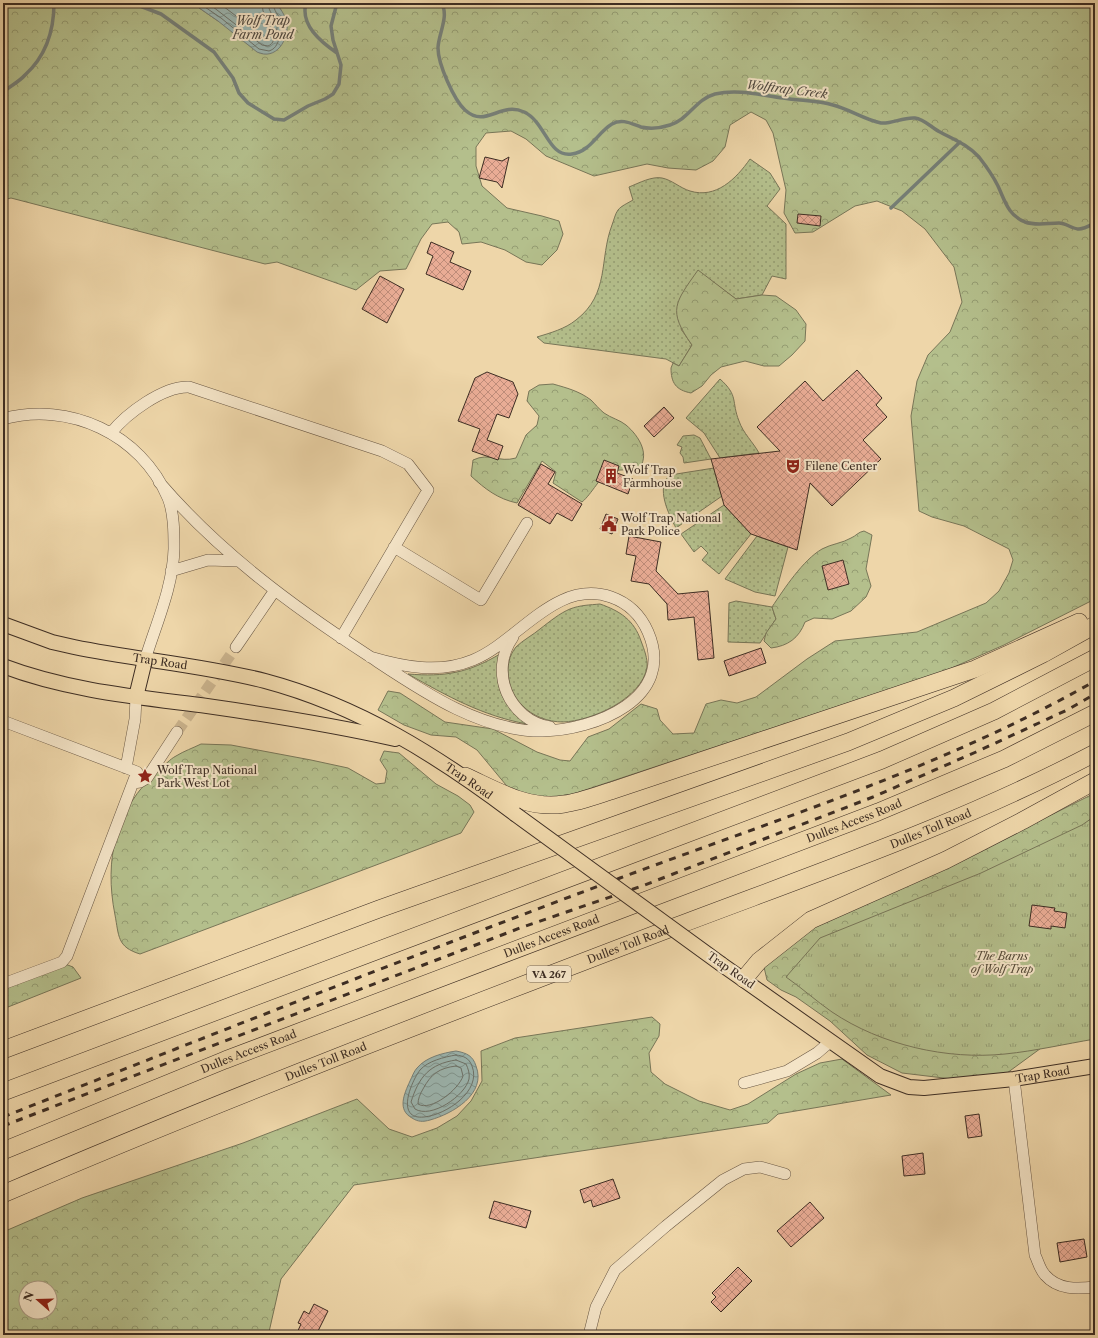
<svg xmlns="http://www.w3.org/2000/svg" width="1098" height="1338" font-family="'Libre Caslon Text',serif">
<defs>
<pattern id="grass-dots" width="8" height="8" patternUnits="userSpaceOnUse"><rect width="8" height="8" fill="#b4bf8c"/><path d="M2 2h.1M6 6h.1" fill="none" stroke="#949c72" stroke-width="1.8" stroke-linecap="round"/></pattern>
<pattern id="forest-crowns" width="20" height="18" patternUnits="userSpaceOnUse"><rect width="20" height="18" fill="#b4bf8c"/><path d="M2 6a3 3 0 1 1 6 0M12 15a3 3 0 1 1 6 0" fill="none" stroke="#949c72"/></pattern>
<pattern id="park-tufts" width="24" height="20" patternUnits="userSpaceOnUse"><rect width="24" height="20" fill="#b4bf8c"/><path d="M3 7l-1-3M5 7V3M7 7l1-3M15 17l-1-3M17 17v-4M19 17l1-3" fill="none" stroke="#949c72"/></pattern>
<pattern id="water-waves" width="16" height="10" patternUnits="userSpaceOnUse"><rect width="16" height="10" fill="#9cb7b2"/><path d="M0 5q4-4 8 0t8 0" fill="none" stroke="#809590"/></pattern>
<pattern id="building-cross-hatch" width="8" height="8" patternUnits="userSpaceOnUse"><rect width="8" height="8" fill="#e9ac95"/><path d="M0 0l8 8M0 8l8-8" fill="none" stroke="#be8c79"/></pattern>
</defs>
<rect width="100%" height="100%" fill="#eed6a9"/>
<filter id="stains"><feTurbulence type="fractalNoise" baseFrequency=".005" numOctaves="4"/><feColorMatrix values="0 0 0 0 .2 0 0 0 0 .09 0 0 0 0 .02 0 0 0 .5 -.17"/></filter>
<radialGradient id="worn" r=".72"><stop offset=".6" stop-color="#630" stop-opacity="0"/><stop offset="1" stop-color="#630" stop-opacity=".3"/></radialGradient>
<path fill="url(#grass-dots)" stroke="#787658" d="M750,159L770,173L780,189L767,206L786,224V279L772,276L762,295L736,299L698,271L681,329L692,345L679,366L666,359L544,343L537,337C550,333 565,329 576,320C610,294 599,259 612,225C614,220 615,214 618,210C621,206 628,203 633,200L629,187C639,183 652,176 662,178C672,180 680,188 690,191C716,199 736,179 750,159Z
M720,379C739,396 731,401 739,421C743,433 753,442 759,453L720,458L704,433L686,418Z
M694,435L700,438L711,459L684,463L683,457L680,453L682,447L677,445L683,436Z
M714,468L722,496L676,528C669,515 655,487 670,475Z
M724,505L751,534L719,574L702,560L708,553L701,546L694,552L681,534Z
M757,536L788,547L775,596L755,592L725,579Z
M736,601L772,607L776,619L760,643L728,642L729,603Z
M600,604C620,611 634,620 641,641C644,649 648,659 647,667C642,699 591,721 563,722C548,722 532,716 522,705C508,691 502,664 516,647C523,640 533,635 540,629C549,622 560,613 570,609C580,605 590,605 600,604Z
M500,654C493,686 501,704 527,724C483,716 447,696 408,674C445,677 468,673 500,654Z"/>
<path fill="url(#forest-crowns)" stroke="#787658" fill-rule="evenodd" d="M3,3H192L218,21L281,10L276,3H1095V599L1004,645L947,670L558,799H540L511,791L477,750L456,737L431,735L404,725L378,710L388,691L400,693L445,722L493,729L537,752L560,760L570,761L588,737L609,729L641,704L657,709L660,720L673,734L694,733L706,704L721,700L737,703L756,697L807,659L835,641L917,632L986,603L999,591L1009,573L1013,560L1009,549L964,526L932,517L919,511L911,416L917,381L928,355L950,332L962,302L954,267L925,229L902,211L877,201L855,206L813,232L795,233L784,213L786,190L773,133L766,120L751,112L730,125L725,147L713,161L696,170L668,168L647,164L594,176L546,156L526,139L511,131L486,133L476,147V166L482,186L507,208L542,216L559,221L563,234L557,250L542,265L526,262L505,250L481,242L462,244L459,232L448,222L432,224L421,239L406,269L380,271L356,290L277,262L265,264L11,198L3,200Z
M698,270L736,299L762,295L776,296L796,310L806,324L805,341L792,355L779,366H764L745,361L721,367L711,375L702,386L691,393C676,390 671,383 671,368L673,363L679,366L692,345C667,310 675,303 698,270Z
M553,384C567,388 579,391 591,400C595,404 599,409 604,413C611,418 620,420 626,425C639,436 651,455 638,470C629,470 618,469 609,472C602,474 591,495 582,502L553,483L556,472L542,461L517,503C498,499 485,489 471,476L473,460C490,452 498,463 516,458L526,435L537,425L539,416L527,401L529,391L539,385Z
M864,531L872,535L866,569L871,586L866,597L851,611L832,619L814,618L805,622C799,638 788,646 771,648L764,641L766,633L776,619L772,607C784,589 803,560 822,549C831,544 843,543 851,538C856,536 858,532 864,531Z
M201,744L231,745L311,760L348,768L376,784L385,783L387,771L380,760L384,751L399,753L436,784L458,796L470,805L474,812L461,833L140,954C117,947 119,936 115,915C104,860 115,809 158,771C164,766 170,759 176,756C184,751 193,748 201,744Z
M1095,793V825L1048,1043L1007,1073L952,1079L902,1073L867,1055L830,1021L796,997L781,990L767,980L764,967L784,947L822,923L1001,840Z
M65,964L73,967L81,978L3,1009V988Z
M652,1017L660,1024L659,1036L649,1053L651,1072L665,1084L699,1101L730,1110L748,1104L796,1074L820,1063L842,1059L891,1095L778,1114L768,1123L354,1185L281,1279L269,1332L271,1335H3V1232L82,1198L243,1143L357,1099L389,1129L412,1137L437,1128L457,1116L471,1101L482,1081L481,1051L515,1038ZM26,1288H50V1312H26Z"/>
<path fill="url(#park-tufts)" stroke="#787658" d="M1095,816V1039C1065,1044 1035,1051 1005,1054C947,1060 881,1045 832,1012C816,1001 802,988 786,977L820,938L981,873L1082,825Z"/>
<path fill="url(#water-waves)" stroke="#768079" d="M192,3H276C280,8 285,15 287,22C289,40 276,61 257,52L218,21Z
M456,1051C467,1053 473,1056 476,1066C487,1094 452,1114 430,1120C423,1122 418,1122 412,1118C397,1110 404,1094 410,1081C412,1077 414,1071 417,1068C426,1057 443,1053 456,1051Z"/>
<g fill="none" stroke-linecap="round" stroke-linejoin="round">
<path stroke="#6c726a" stroke-width="1" d="M199,3L221,18L259,49L269,51C275,49 277,45 279,39C289,16 275,20 273,3
M208,3L262,45L268,46C273,44 273,41 275,36C282,18 269,18 268,3
M219,3L266,39L272,25L263,11L262,3
M456,1055C464,1056 469,1058 472,1066C482,1091 446,1115 424,1117C395,1120 411,1082 420,1070C428,1061 444,1057 456,1055Z
M456,1060L466,1064C468,1068 470,1074 469,1079C465,1096 431,1119 415,1109L411,1102C419,1077 429,1064 456,1060Z
M456,1066L461,1068L463,1076C459,1089 431,1112 418,1104C418,1099 420,1094 423,1089C431,1074 439,1068 456,1066Z"/>
<path stroke="#768079" stroke-width="3.5" d="M132,3L161,14L214,52L233,78L239,93L248,103L274,119L284,120L308,106L325,99L333,94L339,84L341,65L333,40L331,26L337,3
M306,3C300,25 321,42 337,53
M441,3C450,15 438,35 438,48C438,64 454,100 465,110C486,129 500,101 524,112C546,122 548,158 572,154C590,152 598,132 612,124C622,118 632,124 641,127C650,129 661,128 670,125C688,120 696,99 715,94C738,89 760,95 783,98C800,101 817,100 833,105C849,109 865,120 881,123C892,124 903,117 915,118C924,119 932,128 940,132C955,140 968,145 979,157C986,166 993,176 998,186C1005,201 1008,215 1025,222C1036,226 1048,223 1059,223C1066,223 1072,229 1079,229C1084,229 1091,225 1095,223
M3,92C10,86 19,82 25,75C46,56 54,31 54,3
M891,208L960,142"/>
</g>
<path fill="url(#building-cross-hatch)" stroke="#3d2d23" d="M485,157L502,161L509,157L502,188L497,182L479,178Z
M798,214L821,216L820,226L797,223Z
M431,242L454,252L450,262L471,271L463,290L426,274L433,256L427,253Z
M380,276L404,289L387,323L362,309Z
M857,370L882,398L876,405L887,417L863,440L881,459L832,506L810,483L797,550L751,534L724,505L711,459L780,451L757,427L805,381L823,401Z
M487,372L513,382L518,394L509,418L497,414L487,440L503,446L498,460L472,451L480,429L458,421L475,378Z
M664,407L674,418L654,437L644,426Z
M604,460L619,466L617,473L633,479L628,494L596,481Z
M541,464L555,472L548,484L582,504L572,521L557,513L550,524L518,505Z
M606,514L618,519L612,534L600,529Z
M629,536L661,542L656,571L678,594L708,591L714,658L698,660L694,617L668,620L667,604L649,584L631,581L636,556L626,554Z
M843,560L849,584L828,590L822,566Z
M761,648L766,663L729,676L724,661Z
M1032,905L1055,908L1054,911L1067,913L1065,928L1051,926V929L1029,926Z
M979,1114L982,1136L968,1138L965,1116Z
M923,1153L925,1174L904,1176L902,1156Z
M613,1179L620,1198L593,1207L591,1200L584,1203L580,1190Z
M494,1201L531,1211L526,1228L489,1218Z
M810,1202L824,1218L791,1247L777,1231Z
M1084,1239L1087,1257L1060,1262L1057,1243Z
M738,1267L752,1281L721,1312L711,1302L716,1297L712,1293Z
M314,1304L328,1311L316,1335H296L301,1324L298,1323L304,1311L309,1314Z"/>
<g fill="none" stroke-linecap="round" stroke-linejoin="round">
<path stroke="#cbb48e" stroke-width="11" stroke-dasharray="11 5.5" stroke-linecap="butt" d="M177,732L236,647"/>
<g stroke="#695744" stroke-width="12">
<path id="minor" d="M3,419C69,401 141,434 168,498C174,513 174,533 174,549C173,587 156,624 145,660
M111,433C126,414 163,386 189,387L382,451L408,464L428,490L341,638
M159,482C219,552 292,606 369,656C419,689 480,732 543,731C594,730 677,699 648,632C641,616 628,603 611,597C556,578 518,642 473,660C439,674 404,667 370,657
M394,547L481,600L527,523
M171,571L208,560L238,561
M513,637C488,672 509,720 550,727
M236,647L275,590
M3,721L137,772L67,956L62,962L3,984
M126,768L135,719L136,697
M133,783L140,782L147,778L177,732
M1014,1079L1035,1255C1038,1261 1040,1270 1045,1275C1058,1290 1077,1289 1095,1287
M744,1083L787,1071L817,1053L831,1041
M589,1335L596,1307L615,1270L666,1226L723,1180L744,1169L760,1167L785,1174"/>
</g>
<g stroke="#3d2d23" stroke-width="16">
<g id="major">
<path id="s1" d="M3,624L52,642L74,647C137,660 203,665 265,681C359,706 438,756 515,814"/>
<path d="M3,666C69,691 138,697 207,706C270,715 332,725 395,739"/>
<path d="M136,697L145,660"/>
<path id="s2" d="M721,964L880,1076L909,1087L924,1088L1014,1079L1095,1066"/>
</g>
</g>
<g stroke="#3d2d23" stroke-width="18">
<g id="highway">
<path d="M465,776C496,790 528,810 564,804C580,802 598,795 614,790L975,669L1079,622"/>
<path d="M744,979L759,961L811,920L946,860L1022,821L1095,781"/>
<path d="M3,1050L379,909L848,742L954,698L1043,654L1095,625"/>
<path d="M3,1092L882,760L994,711L1095,658"/>
<path id="s3" d="M3,1151L225,1060L878,812L1004,759L1095,713"/>
<path id="s4" d="M3,1194C224,1099 449,1013 674,927C816,873 960,824 1095,753"/>
</g>
</g>
<use href="#minor" stroke="#f4e4c7" stroke-width="11"/>
<use href="#major" stroke="#eed6a9" stroke-width="14"/>
<use href="#highway" stroke="#eed6a9" stroke-width="17"/>
<path stroke="#3d2d23" stroke-width="3" stroke-dasharray="7 7" stroke-linecap="butt" d="M3,1117C208,1036 414,955 620,878C781,818 946,766 1095,681
M3,1126L520,928L642,886L873,797L976,752L1067,710L1095,694"/>
<g stroke="#3d2d23" stroke-width="16" stroke-linecap="butt">
<path id="major-bridge" d="M515,814L721,964"/>
</g>
<use href="#major-bridge" stroke="#eed6a9" stroke-width="14"/>
</g>
<defs>
<g id="theatre-bare" transform="scale(1.2)"><path d="M-5-5.5Q0-4 5-5.5V0Q5 5 0 6Q-5 5-5 0ZM-3.3-2.5H-1v1.5H-3.3ZM1-2.5H3.3v1.5H1ZM-2.8 1Q0 5.5 2.8 1Z" fill="#8f2418" stroke="#f4e4c7" stroke-width="2.5" paint-order="stroke"/></g>
<g id="building-bare" transform="scale(1.2)"><path d="M-4-6H4V6H1V3H-1V6H-4ZM-2.5-4.3h1.7v1.8h-1.7ZM.8-4.3h1.7v1.8H.8ZM-2.5-1h1.7V.8h-1.7ZM.8-1h1.7V.8H.8Z" fill="#8f2418" stroke="#f4e4c7" stroke-width="2.5" paint-order="stroke"/></g>
<g id="civic-bare" transform="scale(1.2)"><path d="M-.6-6.5H3V-4.5H.6V-3L4-1V1h2V6H-6V1h2V-1L-.6-3ZM-1.2 2.5V6h2.4V2.5Z" fill="#8f2418" stroke="#f4e4c7" stroke-width="2.5" paint-order="stroke"/></g>
<g id="sight-bare" transform="scale(1.2)"><path d="M0-6L1.8-2.2L6-1.7L2.9 1.2L3.7 5.4L0 3.3L-3.7 5.4L-2.9 1.2L-6-1.7L-1.8-2.2Z" fill="#8f2418" stroke="#f4e4c7" stroke-width="2.5" paint-order="stroke"/></g>
</defs>
<g fill-rule="evenodd">
<use href="#theatre-bare" x="793" y="466"/>
<use href="#building-bare" x="611" y="476"/>
<use href="#civic-bare" x="609" y="524"/>
<use href="#sight-bare" x="145" y="776"/>
</g>
<g text-anchor="middle" dominant-baseline="central" stroke-width="4" stroke-linejoin="round" paint-order="stroke">
<rect fill="#f4e4c7" stroke="#746454" stroke-width="1" x="527" y="966" width="44" height="16" rx="3"/>
<g font-size="10" font-weight="bold" fill="#3d2d23">
<text x="549" y="974">VA 267</text>
</g>
<g font-size="11" fill="#3d2d23" stroke="#f4e4c7" text-anchor="start">
<text x="805" y="466">Filene Center</text>
<text x="623" y="470">Wolf Trap<tspan x="623" dy="13">Farmhouse</tspan></text>
<text x="621" y="518">Wolf Trap National<tspan x="621" dy="13">Park Police</tspan></text>
<text x="157" y="770">Wolf Trap National<tspan x="157" dy="13">Park West Lot</tspan></text>
</g>
<g font-size="11" fill="#3d2d23" stroke="#f4e4c7">
<text stroke="none"><textPath href="#s1" startOffset="162">Trap Road</textPath></text>
<text stroke="none"><textPath href="#s1" startOffset="497">Trap Road</textPath></text>
<text stroke="none"><textPath href="#s3" startOffset="913">Dulles Access Road</textPath></text>
<text stroke="none"><textPath href="#s4" startOffset="997">Dulles Toll Road</textPath></text>
<text stroke="none"><textPath href="#s3" startOffset="589">Dulles Access Road</textPath></text>
<text stroke="none"><textPath href="#s4" startOffset="673">Dulles Toll Road</textPath></text>
<text transform="translate(731 970) rotate(35)">Trap Road</text>
<text stroke="none"><textPath href="#s3" startOffset="265">Dulles Access Road</textPath></text>
<text stroke="none"><textPath href="#s4" startOffset="349">Dulles Toll Road</textPath></text>
<text stroke="none"><textPath href="#s2" startOffset="360">Trap Road</textPath></text>
</g>
<g font-size="11" font-style="italic" fill="#554a38" stroke="#f4e4c7">
<text x="1002" y="956">The Barns<tspan x="1002" dy="13">of Wolf Trap</tspan></text>
</g>
<g font-size="12" font-style="italic" fill="#504940" stroke="#f4e4c7">
<text x="263" y="20">Wolf Trap<tspan x="263" dy="14">Farm Pond</tspan></text>
<text transform="translate(787 89) rotate(7)">Wolftrap Creek</text>
</g>
</g>
<rect width="1098" height="1338" fill="none" stroke="#eed6a9" stroke-width="16"/>
<rect x="4" y="4" width="1090" height="1330" fill="none" stroke="#3d2d23" stroke-width="2"/>
<rect x="8" y="8" width="1082" height="1322" fill="none" stroke="#3d2d23"/>
<g transform="translate(38 1300) rotate(290)"><circle r="19" fill="#f4e4c7" stroke="#ab9b85"/>
<path d="M0-3L7 15L0 10L-7 15Z" fill="#8f2418"/>
<text y="-6" font-size="11" font-weight="bold" text-anchor="middle" fill="#3d2d23">N</text>
</g>
<rect width="100%" height="100%" filter="url(#stains)"/>
<rect width="100%" height="100%" fill="url(#worn)"/>
</svg>
